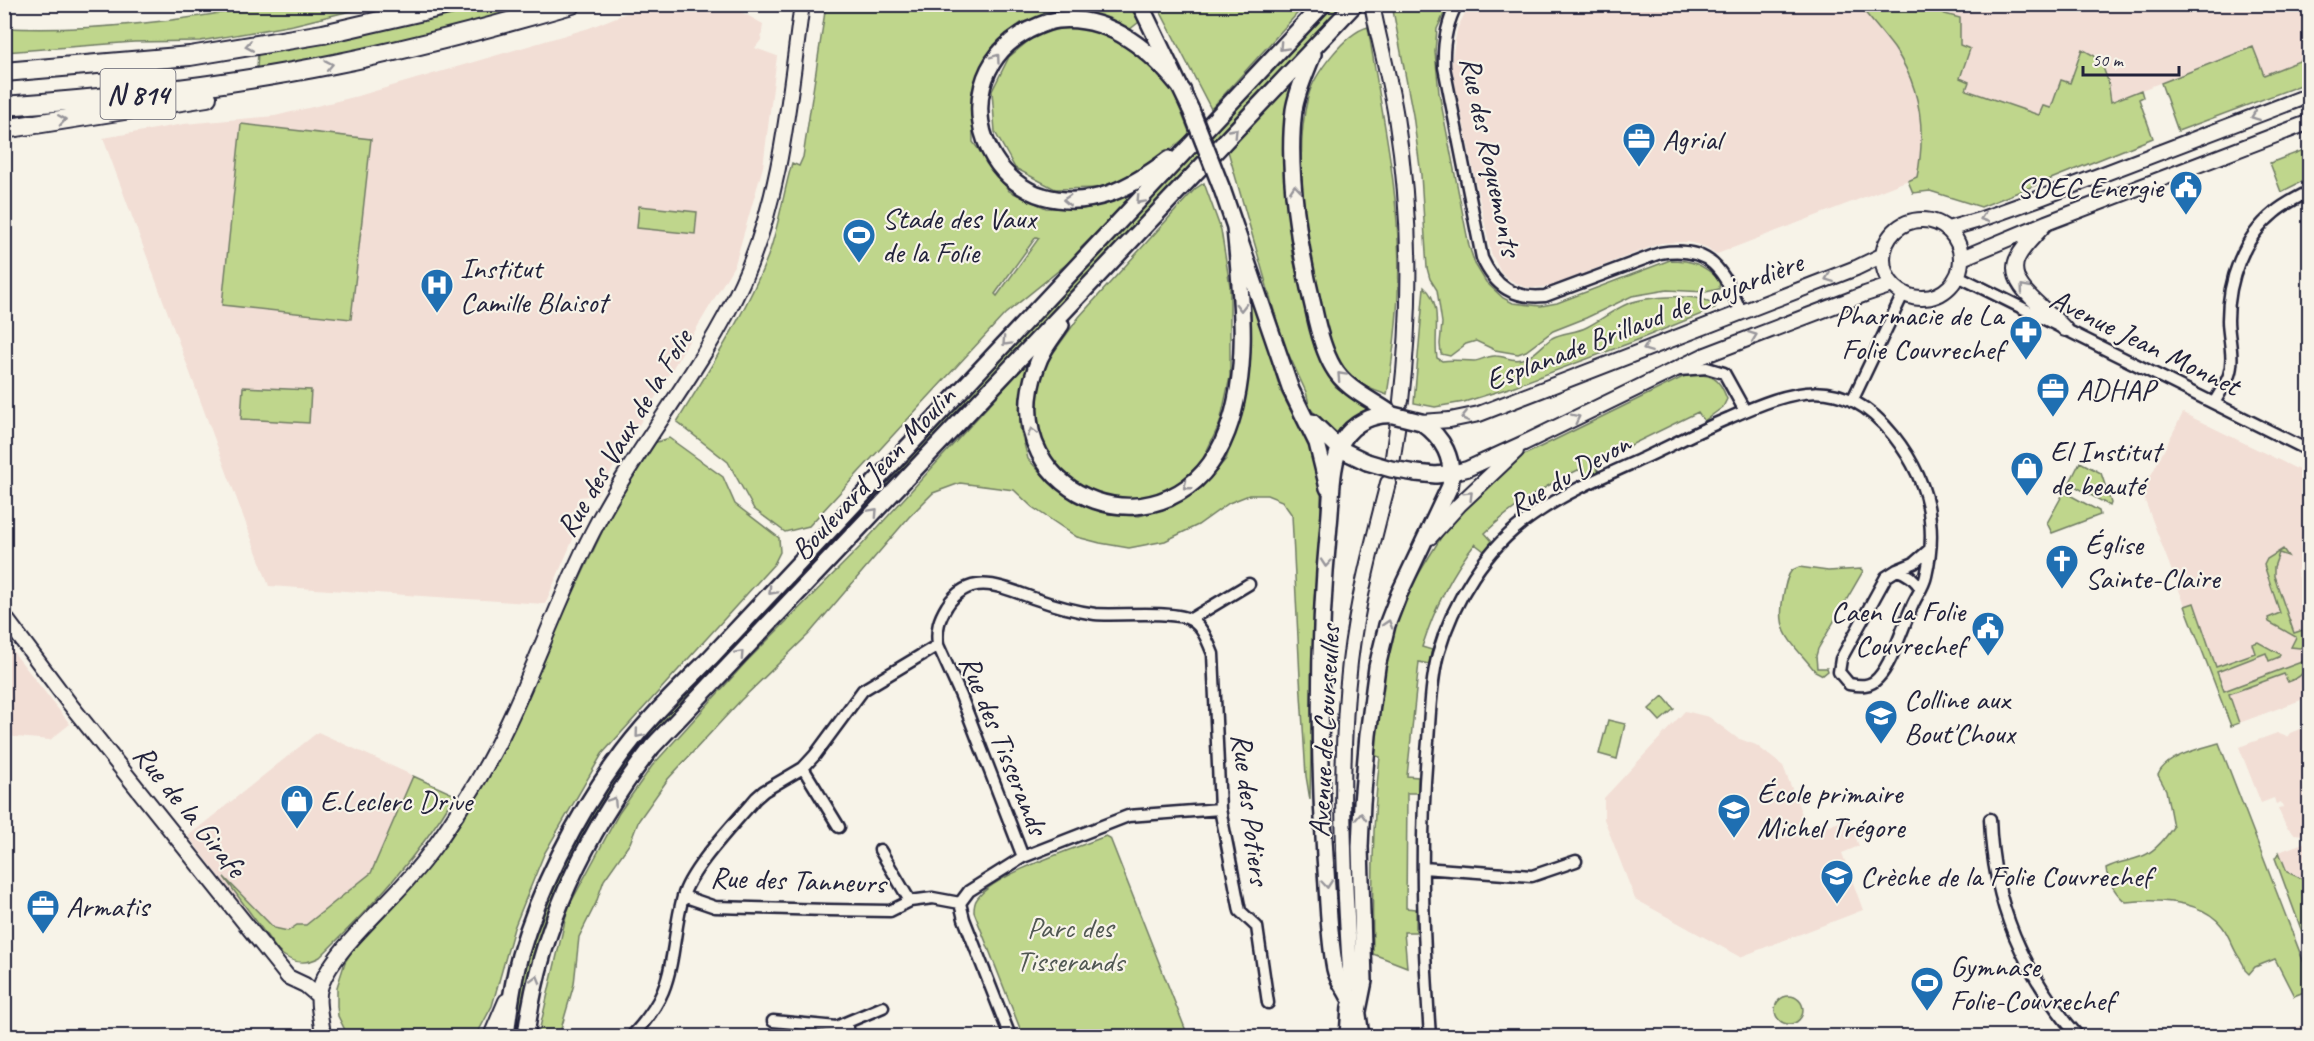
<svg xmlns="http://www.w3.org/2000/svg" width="2314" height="1041" font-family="Caveat,sans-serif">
<rect width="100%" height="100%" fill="#f7f3e8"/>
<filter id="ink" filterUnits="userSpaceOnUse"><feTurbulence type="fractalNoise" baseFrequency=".0167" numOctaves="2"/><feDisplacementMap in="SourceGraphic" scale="12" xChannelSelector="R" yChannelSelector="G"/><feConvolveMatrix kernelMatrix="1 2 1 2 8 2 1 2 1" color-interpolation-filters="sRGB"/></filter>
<g filter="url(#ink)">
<path fill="#f2ded5" d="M646,5H729L763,24L761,40L755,48L777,56L763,167L735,264L597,495L579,497L575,509L563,522L574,537L545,604L269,586L103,138L184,124L275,116L358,96L589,28Z
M1469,5H2309V57L2264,75L2253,47L1717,254L1700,245L1688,242L1661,243L1551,286L1533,288L1524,287L1510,280L1501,273L1491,253L1451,65L1457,29Z
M2183,413L2309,475V545L2297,572L2309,605V697L2231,726L2142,493Z
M4,640L70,724L50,740L5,736Z
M1685,711L1709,717L1737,738L1756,745L1783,766L1809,832L1849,819L1859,846L1842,853L1863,910L1740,957L1635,899L1604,819V798Z
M2300,729L2309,731V882L2287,872L2279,852L2306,842L2304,835L2294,834L2286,827L2278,808L2283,807L2281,802L2276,804L2274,798L2261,803L2239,747L2277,733L2287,737L2290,733Z
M318,732L455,795L414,857L366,911L320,957L314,960L300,962L287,958L278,951L188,836Z
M2309,1023V1036H2273Z"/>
<path fill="#bfd68c" stroke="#707c64" stroke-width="1.5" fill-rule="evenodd" d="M274,4L375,5L293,25L200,41L134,42L5,52V28C95,32 185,20 274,4Z
M474,5H545C450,31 355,53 257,69L258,51L439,14Z
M826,5H1129L1139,22L1129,30L1108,21L1065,13L1021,23L994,45L972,91L973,142L1009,191L1046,208L1083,209L1136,194L1081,248L1084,250L1005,314L809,526L785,532L754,509L728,462L677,422C710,368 745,315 768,256C779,226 783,194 792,163L799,166L803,157ZM1036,237L1039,238L997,296L995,294Z
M1157,5H1305L1211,109Z
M1335,5H1344L953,417L634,759C591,820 553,886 534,960C527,985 523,1011 518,1036H513C525,939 563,847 620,767C641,736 669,709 695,681Z
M1392,5H1448L1437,29L1435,52L1439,93L1469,246L1475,264L1486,282L1503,298L1513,303L1541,306L1557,303L1670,260C1694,260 1703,265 1720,280L1719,289L1706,292L1667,290L1632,296L1586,318L1553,331L1526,351L1518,354L1495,350L1476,341L1466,344L1450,356L1441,354L1440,344L1442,323L1437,290L1430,279L1427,268L1421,175L1413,115Z
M1859,5H1931L1945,14L1960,18V45L1970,49L1960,78L1969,82L1966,90L2039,115L2043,106L2051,108L2061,80L2070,83L2082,49L2100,59L2108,81L2111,102L2141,90L2143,97L2139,99L2153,138L1981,207L1930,191L1913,193L1908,181L1917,177C1926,132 1921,87 1894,48C1883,33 1870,19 1859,5Z
M1068,24L1109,35L1149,60L1174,94L1190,134L1142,172L1104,188L1055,189L1015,168L995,132L992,91L1009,57L1038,33Z
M1368,27C1379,98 1395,168 1398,240C1401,291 1395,345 1387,395C1368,388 1347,381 1335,362C1327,350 1326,331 1323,318C1308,256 1292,159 1308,97C1314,74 1345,33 1368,27Z
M2253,47L2264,75L2309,57V82L2178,131L2161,83Z
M1298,75L1285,128V189L1292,254L1315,349L1328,376L1336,387L1369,409L1351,418L1335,437L1310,408L1306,392L1283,342L1228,151Z
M241,124L371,139L351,319L222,305Z
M2309,148V178L2281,192L2270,163Z
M1204,183L1221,230L1230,286V377L1220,423L1201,463L1169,491L1135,501L1106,498L1074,484L1047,458L1036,421L1039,379L1051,356L1079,317L1195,189Z
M639,206L697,212L695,234L637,228Z
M1424,287C1444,304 1433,336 1437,358L1442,361C1454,359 1463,361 1474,361C1481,361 1487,355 1496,356C1505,356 1512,362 1522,359C1535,356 1542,345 1552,338C1563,332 1576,333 1587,327C1601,320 1613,310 1627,304C1645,296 1702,292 1716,306L1714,309L1630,343L1509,388L1464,402L1435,407L1414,403Z
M1247,292L1252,295L1281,392L1316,459L1321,482V520L1314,603L1310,800L1306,776L1300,678L1292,515L1282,501L1267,495H1249L1229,503L1198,525L1165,541L1129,548L1100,543L1077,537L1032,507L1014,490L960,483L933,493L909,517L809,634L741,700L668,779L639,820L630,843L604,880L596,903L579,937L574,984L559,1036H538L568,908L619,813L652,766L746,662L860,547L1029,361L1020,399V428L1028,459L1049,482L1080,503L1109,514L1139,516L1172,507L1202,487L1226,459L1238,424L1244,390Z
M1687,375C1711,375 1718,374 1727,399L1723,407L1704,421L1698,412L1594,463L1599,472L1585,479L1580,469C1544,486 1514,505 1485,533L1492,541L1484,551L1475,544C1450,575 1434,610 1422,647L1432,650L1429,664L1419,662L1407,776L1418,777V793H1407L1406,908L1416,909V932H1404L1407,967L1373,954C1372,888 1372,823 1380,757L1373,755L1380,687L1392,632L1407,593L1446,529L1476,497L1522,456Z
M243,387L311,390L309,423L241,419Z
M669,438L723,477L735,504L779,538L780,552L774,564L602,754L544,854L514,928L492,1006L476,1036H348L338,1016L337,1006V987L345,962L352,951L399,901L437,856L475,801L620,494L651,444Z
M2080,462L2101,473L2111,503L2110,506L2071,484L2070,482Z
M2066,493L2099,511L2100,515L2052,533L2047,523L2063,494Z
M2283,549L2288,556L2279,553L2274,567V576L2294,633L2303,630L2306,638L2305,644L2300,648L2291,647L2296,637L2269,622L2268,618L2280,613L2264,565L2267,559Z
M1799,567L1828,571L1861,569L1863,571L1818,649L1816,656L1817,668H1827L1828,671L1823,675L1815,671C1793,643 1776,635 1783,597C1785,587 1786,577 1792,570Z
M2194,603L2216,667L2255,653L2252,644L2258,642L2280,654L2279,657L2269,661L2266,653L2217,672L2224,691L2304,661C2307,674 2298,678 2288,682L2284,674L2229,694L2239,723L2231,726L2185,606Z
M1663,696L1674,709L1660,721L1649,709Z
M1608,720L1625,724L1617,759L1599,754Z
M2219,743L2309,976V990L2294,996L2275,959L2255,967L2249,974L2245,970C2244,962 2241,961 2237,954C2232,946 2229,935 2222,926C2201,899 2157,899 2126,902C2116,895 2107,880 2106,868C2117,862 2129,861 2140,857C2154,853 2165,839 2173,827L2166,790L2158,775C2165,756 2201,748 2219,743Z
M413,776L455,795C418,857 371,907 320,957C304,966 291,963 278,951L224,877L274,928L288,931L297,925H306L371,873Z
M1106,836L1110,838L1188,1036H1023L974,912C974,907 974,903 977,899C994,874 1076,848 1106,836Z
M2279,852L2287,872L2309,882V951L2275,858Z
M1775 1010a14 14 0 1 1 28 0a14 14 0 1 1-28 0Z"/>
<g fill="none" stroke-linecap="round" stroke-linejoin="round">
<g stroke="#22223b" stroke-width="15">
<path id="minor" d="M1457,4C1446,24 1443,45 1444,67L1482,258C1495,287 1514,299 1545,296L1660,253C1711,245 1723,270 1741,312
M1958,276L2310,451
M1679,370L1707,368L1724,373L1745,411
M1852,401L1903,294
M2214,403C2219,394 2226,384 2229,375C2235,358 2228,337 2228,320C2228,280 2243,238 2274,213C2284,204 2297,198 2310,191
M1897,570L1914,563L1929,550
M1191,619L1249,584
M938,645L961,696L1023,857L969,891L960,903L964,919L1010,1036
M803,768L839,827
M1990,819C1993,904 2023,973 2078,1036
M880,850L910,901
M1023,857L1128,816L1220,809
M1423,868L1532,876L1576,861
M683,896L715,907L828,910L890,911L910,901L933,898L960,903
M773,1021L837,1027L845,1023L851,1036
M845,1023L883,1007
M632,1036C644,1023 656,1008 663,991C675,961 674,928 683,897C690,869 736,822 756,798L764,791L803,768L815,755L863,690L938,645C936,629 939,619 947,606C970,571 1002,587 1033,598C1053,605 1074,611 1095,614C1117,616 1176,610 1191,620C1203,627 1208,642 1213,654L1220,809L1240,911L1257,927L1268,1003
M1430,1036C1423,938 1419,840 1428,741C1430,713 1431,681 1438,654C1453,601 1486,547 1532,516C1566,492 1606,475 1644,458C1672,445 1700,430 1729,418C1792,390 1842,372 1893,435C1912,459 1927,488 1930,520C1932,537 1930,559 1926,576C1924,586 1917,595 1913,604C1904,623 1892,664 1878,678C1870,687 1860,686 1849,684L1839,672L1841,659L1886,577L1897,570C1908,573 1915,579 1921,589"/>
</g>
<g stroke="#22223b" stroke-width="18">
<path id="tertiary" d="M1372,4C1379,42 1390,79 1396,117C1411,211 1412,306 1401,401
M1883 259a39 39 0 1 1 78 0a39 39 0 1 1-78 0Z
M2045,224C2037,234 2024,245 2018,257C2003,285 2049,310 2065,329
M1948,229L1979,220L2043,197L2310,95
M1962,258L2046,223L2310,122
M1421,422L1450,420L1479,414L1856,268L1883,255
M1392,464L1398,422
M1452,473L1467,469L1524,443L1703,356L1865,294L1892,285
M1430,537L1459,505L1516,451
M4,616L69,703L288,977L305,985L318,996
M1351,985C1344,877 1338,769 1350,662C1357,601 1373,542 1388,483
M323,1036C322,1020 315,1001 321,985C334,950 385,907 410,877C431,854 448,827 465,801C519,719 547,621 592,533C636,446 702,371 742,283C782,196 789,98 802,4
M491,1036L506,1001"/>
</g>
<g stroke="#22223b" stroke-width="20">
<path id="secondary" d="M1140,4L1191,110
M1313,54C1306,72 1297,91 1294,110C1286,170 1300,252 1314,310C1318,329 1323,350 1333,367C1346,390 1373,400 1393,415
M1169,159C1132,187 1091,210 1043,196C1024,191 1005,176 994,158C966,112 980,55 1029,30C1038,26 1048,21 1058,20C1111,15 1154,53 1183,91
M1222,189L1291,390L1317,443L1328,488
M1061,325C1051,339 1041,352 1036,368C990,501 1176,567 1227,432C1251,369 1241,293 1235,228
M1312,422L1340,449L1367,462
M1416,473L1436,475L1452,473
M1349,997C1345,988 1337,979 1335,969C1328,932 1328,893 1325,856C1318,745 1318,635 1329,525C1332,498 1330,464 1343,440C1353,423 1374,413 1393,415
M1356,1001L1361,1036
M1358,1011L1364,981L1360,847L1362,803L1368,735L1377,667L1387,625L1399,594L1450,486C1455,460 1443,437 1421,422
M506,1036C509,1010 513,981 520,955C539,890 575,818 615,763C642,724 677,691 710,658L1323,4
M526,1036C539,929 586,832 652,747L1355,4
M1348,1036L1350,1007"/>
</g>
<g stroke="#22223b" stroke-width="22">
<path id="trunk" d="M4,72L190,56L323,34L453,4
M4,106C115,98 225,86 334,64C414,48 493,27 572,4
M4,129L207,97"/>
</g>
<use href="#minor" stroke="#f7f3e8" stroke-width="10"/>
<use href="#tertiary" stroke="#f7f3e8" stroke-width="14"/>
<use href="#secondary" stroke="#f7f3e8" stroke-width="15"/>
<use href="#trunk" stroke="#f7f3e8" stroke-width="18"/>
<g stroke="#22223b" stroke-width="20" stroke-linecap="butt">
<path id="secondary-bridge" d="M1191,110L1222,189
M1393,415L1421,422
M1367,462L1391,469L1416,473"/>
</g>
<use href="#secondary-bridge" stroke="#f7f3e8" stroke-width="15"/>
</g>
<defs><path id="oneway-chevron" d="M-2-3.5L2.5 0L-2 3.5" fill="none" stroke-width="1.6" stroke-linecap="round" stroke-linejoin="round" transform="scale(1.5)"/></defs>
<g stroke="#97959a">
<use href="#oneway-chevron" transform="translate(249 46) rotate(170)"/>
<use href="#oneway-chevron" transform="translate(1283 47) rotate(133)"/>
<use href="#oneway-chevron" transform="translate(996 58) rotate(-54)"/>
<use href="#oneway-chevron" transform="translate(329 65) rotate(-11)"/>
<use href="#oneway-chevron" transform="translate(2255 116) rotate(159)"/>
<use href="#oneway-chevron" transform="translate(62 120) rotate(-9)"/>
<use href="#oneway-chevron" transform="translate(1234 132) rotate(-46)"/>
<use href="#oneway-chevron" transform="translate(1295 189) rotate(-95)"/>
<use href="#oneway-chevron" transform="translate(1067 200) rotate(-177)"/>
<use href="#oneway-chevron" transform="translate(1140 200) rotate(133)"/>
<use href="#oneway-chevron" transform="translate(1984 218) rotate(161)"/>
<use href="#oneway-chevron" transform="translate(1829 278) rotate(159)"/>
<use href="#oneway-chevron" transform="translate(2024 288) rotate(-130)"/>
<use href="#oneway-chevron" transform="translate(1241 307) rotate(90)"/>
<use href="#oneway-chevron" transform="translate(1753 336) rotate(-21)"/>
<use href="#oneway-chevron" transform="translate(1006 342) rotate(133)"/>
<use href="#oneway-chevron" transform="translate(1647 348) rotate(159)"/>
<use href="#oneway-chevron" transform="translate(1341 376) rotate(-133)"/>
<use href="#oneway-chevron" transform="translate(1465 417) rotate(167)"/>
<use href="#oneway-chevron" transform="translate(1576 418) rotate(-26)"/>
<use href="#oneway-chevron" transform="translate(1032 432) rotate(-106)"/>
<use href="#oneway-chevron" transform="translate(1187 486) rotate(142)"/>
<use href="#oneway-chevron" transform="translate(1469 495) rotate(-45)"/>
<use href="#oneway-chevron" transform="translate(874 512) rotate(-47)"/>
<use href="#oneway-chevron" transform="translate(1326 563) rotate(95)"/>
<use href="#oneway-chevron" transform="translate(772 591) rotate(133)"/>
<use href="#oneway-chevron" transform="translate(1388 624) rotate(-73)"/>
<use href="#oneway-chevron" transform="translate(740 654) rotate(-47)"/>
<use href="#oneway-chevron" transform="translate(639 734) rotate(130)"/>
<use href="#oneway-chevron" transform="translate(613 801) rotate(-57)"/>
<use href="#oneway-chevron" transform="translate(1361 817) rotate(-87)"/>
<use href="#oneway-chevron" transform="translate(1327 884) rotate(85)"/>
<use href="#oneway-chevron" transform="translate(536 979) rotate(-74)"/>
</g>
</g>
<defs>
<g id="office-pin" transform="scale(1.725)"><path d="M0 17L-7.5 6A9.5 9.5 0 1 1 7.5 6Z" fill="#1f6fb2" stroke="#f7f3e8"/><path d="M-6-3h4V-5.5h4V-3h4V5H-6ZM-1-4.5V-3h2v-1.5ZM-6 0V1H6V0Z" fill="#fff"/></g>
<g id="civic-pin" transform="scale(1.725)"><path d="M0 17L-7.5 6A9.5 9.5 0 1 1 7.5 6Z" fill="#1f6fb2" stroke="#f7f3e8"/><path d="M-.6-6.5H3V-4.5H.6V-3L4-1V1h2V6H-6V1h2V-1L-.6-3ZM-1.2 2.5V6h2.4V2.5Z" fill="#fff"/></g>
<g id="stadium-pin" transform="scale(1.725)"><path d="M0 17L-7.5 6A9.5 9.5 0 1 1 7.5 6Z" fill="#1f6fb2" stroke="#f7f3e8"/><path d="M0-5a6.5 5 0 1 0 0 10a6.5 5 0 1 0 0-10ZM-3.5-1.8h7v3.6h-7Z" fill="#fff"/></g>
<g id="hospital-pin" transform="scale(1.725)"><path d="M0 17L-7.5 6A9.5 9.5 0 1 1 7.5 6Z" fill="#1f6fb2" stroke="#f7f3e8"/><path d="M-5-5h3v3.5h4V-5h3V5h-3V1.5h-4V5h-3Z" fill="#fff"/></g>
<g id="pharmacy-pin" transform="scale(1.725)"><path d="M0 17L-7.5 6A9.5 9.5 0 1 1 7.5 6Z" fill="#1f6fb2" stroke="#f7f3e8"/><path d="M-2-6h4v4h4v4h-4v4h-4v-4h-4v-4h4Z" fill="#fff"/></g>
<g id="shop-pin" transform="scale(1.725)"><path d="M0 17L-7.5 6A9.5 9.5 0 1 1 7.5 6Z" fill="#1f6fb2" stroke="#f7f3e8"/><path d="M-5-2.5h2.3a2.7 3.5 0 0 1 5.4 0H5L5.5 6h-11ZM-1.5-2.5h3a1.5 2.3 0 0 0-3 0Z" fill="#fff"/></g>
<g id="church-pin" transform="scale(1.725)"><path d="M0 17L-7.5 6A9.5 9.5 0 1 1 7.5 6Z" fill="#1f6fb2" stroke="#f7f3e8"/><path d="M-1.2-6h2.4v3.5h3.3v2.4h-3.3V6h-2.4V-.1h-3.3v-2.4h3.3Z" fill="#fff"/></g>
<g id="school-pin" transform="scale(1.725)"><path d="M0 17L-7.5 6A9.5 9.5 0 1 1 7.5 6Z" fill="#1f6fb2" stroke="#f7f3e8"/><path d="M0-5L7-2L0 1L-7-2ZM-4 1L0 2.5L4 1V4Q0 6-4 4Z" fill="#fff"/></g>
</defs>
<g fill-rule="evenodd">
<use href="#office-pin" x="1639" y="139"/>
<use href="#civic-pin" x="2186" y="187"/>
<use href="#stadium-pin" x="859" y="235"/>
<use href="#hospital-pin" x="437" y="285"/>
<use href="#pharmacy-pin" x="2026" y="332"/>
<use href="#office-pin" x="2053" y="389"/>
<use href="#shop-pin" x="2027" y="468"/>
<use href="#church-pin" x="2062" y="561"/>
<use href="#civic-pin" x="1988" y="628"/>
<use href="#school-pin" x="1881" y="716"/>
<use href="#shop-pin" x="297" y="801"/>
<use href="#school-pin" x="1734" y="810"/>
<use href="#school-pin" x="1837" y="876"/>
<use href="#office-pin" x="43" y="906"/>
<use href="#stadium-pin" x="1927" y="983"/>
</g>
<g text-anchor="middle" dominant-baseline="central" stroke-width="4.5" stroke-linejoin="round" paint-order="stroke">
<rect fill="#f7f3e8" stroke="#62616f" stroke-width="1.5" x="100.5" y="69" width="75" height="50" rx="4.5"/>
<g font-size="28" font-weight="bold" fill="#22223b">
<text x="138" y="94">N 814</text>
</g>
<g font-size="30" fill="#22223b" stroke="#f7f3e8" text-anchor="start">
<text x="1662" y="139">Agrial</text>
<text x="2163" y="187" text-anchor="end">SDEC Energie</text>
<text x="882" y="218">Stade des Vaux<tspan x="882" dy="34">de la Folie</tspan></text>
<text x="460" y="268">Institut<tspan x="460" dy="34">Camille Blaisot</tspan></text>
<text x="2003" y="315" text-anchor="end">Pharmacie de La<tspan x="2003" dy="34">Folie Couvrechef</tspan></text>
<text x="2076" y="389">ADHAP</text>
<text x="2050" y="451">El Institut<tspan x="2050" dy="34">de beauté</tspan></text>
<text x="2085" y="544">Église<tspan x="2085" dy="34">Sainte-Claire</tspan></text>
<text x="1965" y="611" text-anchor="end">Caen La Folie<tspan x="1965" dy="34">Couvrechef</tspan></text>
<text x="1904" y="699">Colline aux<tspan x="1904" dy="34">Bout'Choux</tspan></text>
<text x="1757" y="793">École primaire<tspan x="1757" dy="34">Michel Trégore</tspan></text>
<text x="320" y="801">E.Leclerc Drive</text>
<text x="1860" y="876">Crèche de la Folie Couvrechef</text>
<text x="66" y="906">Armatis</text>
<text x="1950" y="966">Gymnase<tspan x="1950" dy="34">Folie-Couvrechef</tspan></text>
</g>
<g font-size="30" fill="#22223b" stroke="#f7f3e8">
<text transform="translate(1491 156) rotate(78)">Rue des Roquemonts</text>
<text transform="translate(1644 321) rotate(-21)">Esplanade Brillaud de Laujardière</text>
<text transform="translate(2145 342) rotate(26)">Avenue Jean Monnet</text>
<text transform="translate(624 433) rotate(-59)">Rue des Vaux de la Folie</text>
<text transform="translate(873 473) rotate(-47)">Boulevard Jean Moulin</text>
<text transform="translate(1569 474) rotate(-30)">Rue du Devon</text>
<text transform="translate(1324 731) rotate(-87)">Avenue de Courseulles</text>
<text transform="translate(1004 745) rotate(68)">Rue des Tisserands</text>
<text transform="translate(1251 809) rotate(83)">Rue des Potiers</text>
<text transform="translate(190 811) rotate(51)">Rue de la Girafe</text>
<text transform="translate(798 880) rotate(2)">Rue des Tanneurs</text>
</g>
<g font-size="30" fill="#515853" stroke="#f7f3e8">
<text x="1070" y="927">Parc des<tspan x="1070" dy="34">Tisserands</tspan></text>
</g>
</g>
<rect width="2314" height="1041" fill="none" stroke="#f7f3e8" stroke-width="24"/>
<rect x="12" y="12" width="2290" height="1017" fill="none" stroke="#22223b" stroke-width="2" filter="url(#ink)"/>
<path d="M2083 66v9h96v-9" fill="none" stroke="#22223b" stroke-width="3"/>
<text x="2092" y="66" font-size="18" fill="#22223b" stroke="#f7f3e8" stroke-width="4.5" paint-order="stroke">50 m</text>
</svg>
